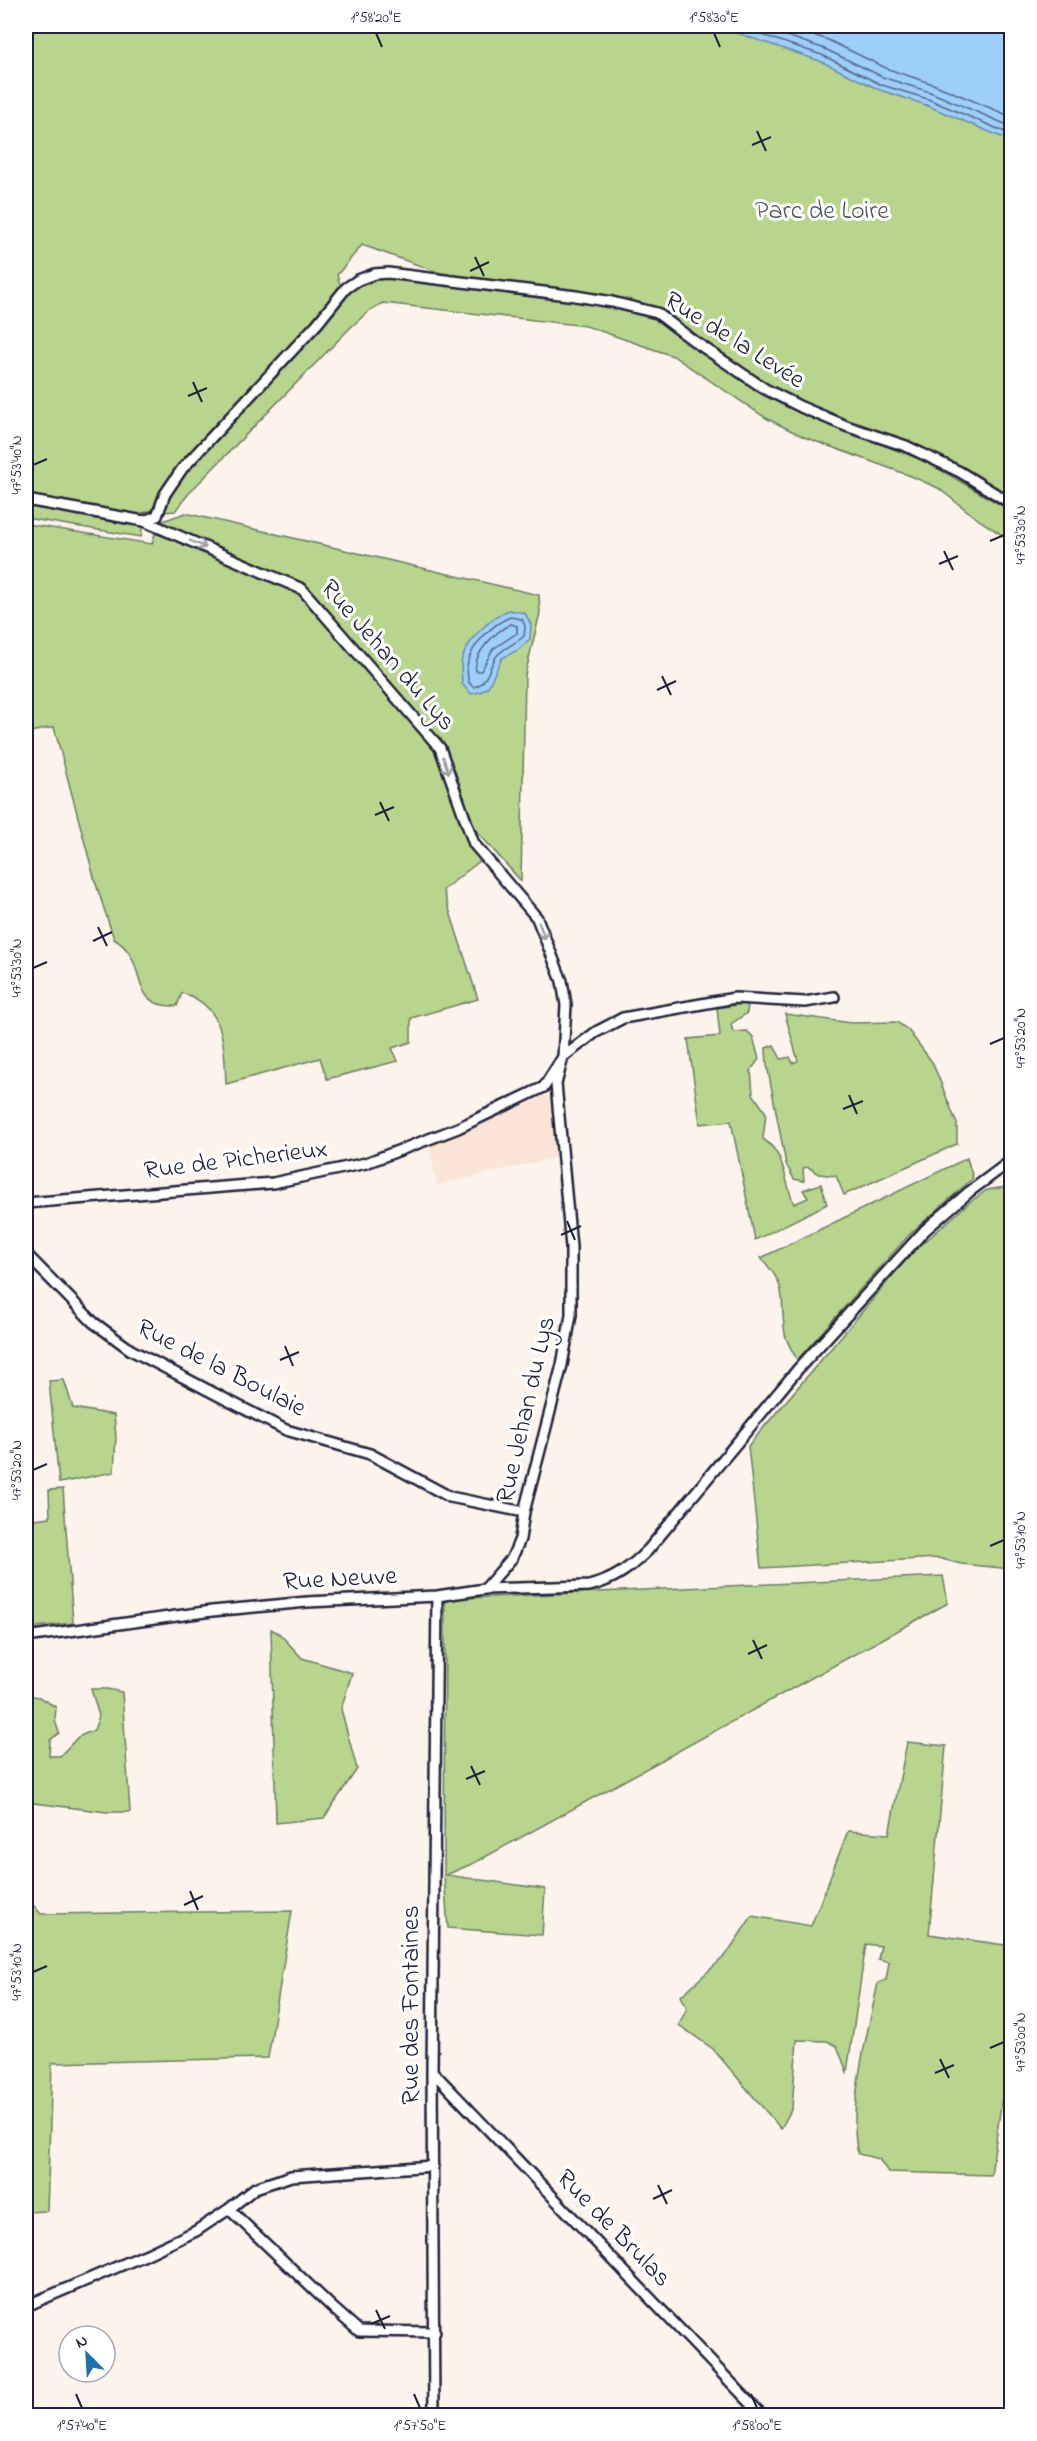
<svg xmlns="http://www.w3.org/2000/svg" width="1037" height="2441" font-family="'Indie Flower',sans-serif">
<rect width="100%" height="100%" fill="#fcf3ec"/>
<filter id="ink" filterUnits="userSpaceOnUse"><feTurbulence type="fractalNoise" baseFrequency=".0167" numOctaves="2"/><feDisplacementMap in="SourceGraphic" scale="12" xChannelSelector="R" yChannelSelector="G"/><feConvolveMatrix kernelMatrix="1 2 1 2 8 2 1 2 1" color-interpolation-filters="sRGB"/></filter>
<g filter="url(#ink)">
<path fill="#f9e4d5" d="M540,1094L553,1098L558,1157L437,1185L429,1144L470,1130Z"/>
<path fill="#b7d58d" stroke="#6c7c64" stroke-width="1.5" d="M26,26H1011V501L969,474L787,397L747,384L756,391L800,413L927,462L1011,511V541L979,520L938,488L911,476L804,437L766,418L673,356L586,326L383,303L370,310L350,328L190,492L175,511L164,512L166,503L181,477L323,323C334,309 343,295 357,285C386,268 445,283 477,286L362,245L337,275L341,287C315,317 290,348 263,377C223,418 178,458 153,510L139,514L125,513L26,495Z
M26,503L143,523L141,537L26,518Z
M185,513L539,595L540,613L525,675L521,881L473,827L444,748L303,583L160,522Z
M26,524L152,544L155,533L298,590L437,751L470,849L481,860L443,890L478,999L411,1018V1042L392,1048L398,1061L327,1079L320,1058L226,1084C224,1045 226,1006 182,993L177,1006C124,1008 152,961 114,939L95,881L54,727L26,733Z
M748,1003L747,1013L731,1024L733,1032L747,1031L753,1037L759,1059L751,1070L753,1094L766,1113L763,1139C786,1154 784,1181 794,1204L808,1198L803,1190L821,1184L827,1204L755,1240L731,1121L700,1124L688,1039L720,1036L717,1008Z
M785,1014L852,1023L897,1022L908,1030L932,1062L938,1076L957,1124V1144L844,1195L836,1176L819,1174L808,1167L803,1168L804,1181L794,1179L786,1164L767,1065L766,1048L774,1045L781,1059L790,1057L793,1063L798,1061Z
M967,1158L973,1178L910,1234L797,1360C793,1352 787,1343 785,1334C779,1297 790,1289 761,1258Z
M1005,1187L1012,1189L1011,1569L961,1564L938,1558L761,1568L748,1446L912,1253L970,1202L987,1190Z
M64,1380L73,1408L114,1415L116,1437L114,1472L59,1483L49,1381Z
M63,1489L73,1623L27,1628L26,1520L50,1517L49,1490Z
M943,1576L948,1603L476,1862L446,1875L545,1889L542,1935L448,1928L444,1876L445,1599Z
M271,1629L280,1634L302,1658L352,1673L341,1709L357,1769L324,1818L276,1823Z
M91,1689H107L122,1692L130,1812H107L26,1802V1695L39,1697L56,1707L55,1720L59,1733L50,1740L49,1756H60L78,1737L94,1730L99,1716Z
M907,1742L946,1746L929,1934L1011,1946V2035L991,2175L888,2172L879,2159L858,2154C847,2106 868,2032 878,1983L886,1980L889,1962L878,1959L881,1946L866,1944L847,2072L837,2046L827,2041L797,2040L792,2108L781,2129L713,2049L679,2025L687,2008L681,1996L726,1955L752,1916L811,1926L848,1831L889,1834Z
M26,1905L34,1906L41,1914L292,1911L268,2058L52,2063L47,2211L26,2212Z"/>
<path fill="#9ecffb" stroke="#6c8aae" stroke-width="1.5" d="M716,26H1011V141L926,105L880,90L820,61Z
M509,610L525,613L531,625L530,639L518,650L502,658L488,687L480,692L471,694L462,684C462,676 460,666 462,659C469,638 489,619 509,610Z"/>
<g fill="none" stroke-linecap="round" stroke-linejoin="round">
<path stroke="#546788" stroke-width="1.5" d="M735,26L822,55L882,85L928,99L1012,135
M758,26L825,49L885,78L930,92L1012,127
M786,26L828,40L888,69L933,84L1012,117
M510,617L522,619L525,626L524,636C517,643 501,649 496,657C489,667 487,685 473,687L468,681C468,675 466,667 468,662C473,643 493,624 510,617Z
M511,624L517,626V633L493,649L481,671H476C472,654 496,631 511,624Z"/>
<g stroke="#22223b" stroke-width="14">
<path id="minor" d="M26,500L144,521L157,516L165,494L182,469L317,324L346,288L358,280L374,274L388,273L576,296L612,302L657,313L694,341L765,389L801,407L846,426L906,446L960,472L1012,504
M144,521L302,589L440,748L474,844L537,918L562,981L566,1005L563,1057L556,1084L571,1247V1315L562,1365L524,1512L520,1539L512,1558L485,1589
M26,1203L273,1183L366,1163L458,1128L544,1087L563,1057L596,1032L623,1018L735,998L805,1002L834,997
M26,1254L93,1322L131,1350L225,1399L286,1430L370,1454L450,1497L524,1512
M26,1637L212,1611L307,1602L437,1596L485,1589L589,1586C614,1580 630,1568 648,1550L798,1369L925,1230L969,1192L1012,1160
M432,2071L763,2416
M229,2209L334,2309L359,2331L435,2332
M26,2306L145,2255L196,2231L229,2209L255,2188L291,2176L433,2166
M434,2416L432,2071L437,1596"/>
</g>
<use href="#minor" stroke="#fff" stroke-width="9"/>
</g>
<defs><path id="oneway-shaft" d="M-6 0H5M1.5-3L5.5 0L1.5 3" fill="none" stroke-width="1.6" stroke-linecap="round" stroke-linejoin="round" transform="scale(1.5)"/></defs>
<g stroke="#9c9ca7">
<use href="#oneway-shaft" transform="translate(198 544) rotate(23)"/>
<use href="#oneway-shaft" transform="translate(446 765) rotate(70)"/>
<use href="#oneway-shaft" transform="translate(542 931) rotate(69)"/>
</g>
</g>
<path fill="none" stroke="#22223b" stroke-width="2" d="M376,33L382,47M714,33L720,47M757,131L766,151M752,145L771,137M475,257L484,276M470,271L489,262M193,382L202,402M188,396L207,388M33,465L47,459M990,541L1004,535M944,551L953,570M939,564L958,556M662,676L671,695M657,690L676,681M380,802L389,821M375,815L394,807M98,927L107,946M93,941L112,932M33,968L47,962M990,1044L1004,1038M849,1095L857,1114M843,1109L863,1101M567,1221L575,1240M561,1235L581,1226M285,1346L293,1366M280,1360L299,1352M33,1470L47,1464M990,1546L1004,1540M753,1640L762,1659M748,1654L767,1645M471,1766L480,1785M466,1779L485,1771M190,1891L198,1910M184,1905L203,1896M33,1972L47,1966M990,2048L1004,2042M940,2059L949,2078M935,2073L954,2065M658,2185L667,2204M653,2199L672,2190M376,2310L385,2329M371,2324L390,2316M76,2394L82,2408M414,2394L420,2408M751,2394L757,2408"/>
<g text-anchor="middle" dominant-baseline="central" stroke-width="6" stroke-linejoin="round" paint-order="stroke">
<g font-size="26" fill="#4f5854" stroke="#fff">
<text x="822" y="212">Parc de Loire</text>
</g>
<g font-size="26" fill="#22223b" stroke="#fff">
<text transform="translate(734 341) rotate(32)">Rue de la Levée</text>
<text transform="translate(387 656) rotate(49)">Rue Jehan du Lys</text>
<text transform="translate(236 1161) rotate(-7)">Rue de Picherieux</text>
<text transform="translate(221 1369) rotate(27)">Rue de la Boulaie</text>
<text transform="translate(527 1410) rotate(-77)">Rue Jehan du Lys</text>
<text transform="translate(340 1580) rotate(-3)">Rue Neuve</text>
<text transform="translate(412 2005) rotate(-90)">Rue des Fontaines</text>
<text transform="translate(613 2229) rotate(46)">Rue de Brulas</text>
</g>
</g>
<rect width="1037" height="2441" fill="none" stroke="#fff" stroke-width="66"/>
<g transform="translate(87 2354) rotate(336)"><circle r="28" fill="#ffffff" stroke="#a7a7b1" stroke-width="1.5"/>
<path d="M0-4.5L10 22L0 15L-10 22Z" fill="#1f6fb2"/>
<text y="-9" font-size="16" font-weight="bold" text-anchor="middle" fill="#22223b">N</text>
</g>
<rect x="33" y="33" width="971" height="2375" fill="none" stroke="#22223b" stroke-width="2"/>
<g font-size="15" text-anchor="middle" fill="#22223b">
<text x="376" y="22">1°58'20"E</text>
<text x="714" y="22">1°58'30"E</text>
<text transform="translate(16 465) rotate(-90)" y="5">47°53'40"N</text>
<text transform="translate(1020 535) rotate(-90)" y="5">47°53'30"N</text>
<text transform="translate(16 968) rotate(-90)" y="5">47°53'30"N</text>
<text transform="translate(1020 1038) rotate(-90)" y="5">47°53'20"N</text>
<text transform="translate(16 1470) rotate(-90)" y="5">47°53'20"N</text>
<text transform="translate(1020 1540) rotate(-90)" y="5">47°53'10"N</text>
<text transform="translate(16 1972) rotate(-90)" y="5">47°53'10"N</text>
<text transform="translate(1020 2042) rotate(-90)" y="5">47°53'00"N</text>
<text x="82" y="2430">1°57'40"E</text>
<text x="420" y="2430">1°57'50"E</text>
<text x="757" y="2430">1°58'00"E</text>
</g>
</svg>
